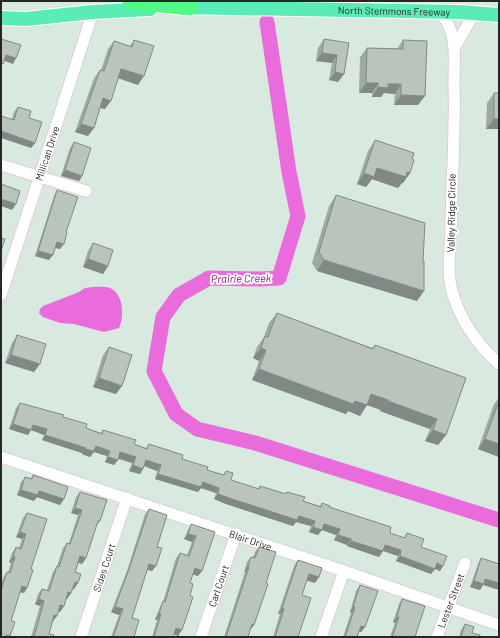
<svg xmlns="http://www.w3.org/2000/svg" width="500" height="638" font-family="Barlow,sans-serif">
<rect width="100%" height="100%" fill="#d8e9df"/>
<path fill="#ea6bdb" d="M93,287C99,287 107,286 112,289C124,296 124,318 119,328L104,332L74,324L60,323L43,317L39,313L40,309L43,306L79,292L85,288Z"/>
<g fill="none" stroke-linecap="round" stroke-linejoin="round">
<path stroke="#ea6bdb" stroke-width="15" d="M267,22L289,172L298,216L279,278L261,279L209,278L179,295L163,317L154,371L176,414L197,429L255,443L499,520"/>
<g stroke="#e0cdd3" stroke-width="13">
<g id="minor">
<path d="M440,13C458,31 454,58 454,82C454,95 455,108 454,121C454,158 451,194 451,230C450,250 447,272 452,291C460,320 477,344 499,364"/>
<path d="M455,47L472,17L477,13"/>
<path d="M1,165L86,191"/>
<path id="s1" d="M1,295L93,12"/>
<path id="s2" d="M1,457L344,571L499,625"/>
<path id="s3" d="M81,637L127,498"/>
<path id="s4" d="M201,637L236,534"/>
<path d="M321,637L344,571"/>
<path id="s5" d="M437,637L465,563"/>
</g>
</g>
<g stroke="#fff" stroke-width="16">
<g id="major">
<path id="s6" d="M179,7L459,12L499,15"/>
<path d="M1,18L26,19L93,12L150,9"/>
</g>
</g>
<g stroke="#fff" stroke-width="19">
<path id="highway" d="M131,1L190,7"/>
</g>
<use href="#minor" stroke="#fff" stroke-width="11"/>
<use href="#major" stroke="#5aecb5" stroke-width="14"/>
<use href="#highway" stroke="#52fa82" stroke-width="17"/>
</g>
<path fill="#9ea9a2" d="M324,39L349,43L344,74L338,82L329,80L332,63L316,61L318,48Z
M134,40L138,85L118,78L105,109L100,108L88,136L75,132L94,78L100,70H101L108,49L114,41L130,46Z
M403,40L418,105H394L395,94L384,93L381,97H372V93H359L360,57L367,48L397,49Z
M494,93H499V129H486L487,103Z
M18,107L29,118L35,143L31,148L12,119L14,112Z
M375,140L412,159L410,173L403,183H402L398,188L372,179L366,187L357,184L368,151Z
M74,142L82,176L79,181L61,176L70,148Z
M57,190L60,249L55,248L49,260L35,256L54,196Z
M336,195L417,301L317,271L312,263L329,206Z
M93,243L108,266L103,274L83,267L88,251Z
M277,313L372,348L375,345L466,378L446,435L438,445L425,441L430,429L380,411L381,410L367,405L360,416L348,411L346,414L252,380L259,361L253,358L257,347L264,337L269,323Z
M17,335L34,372L5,363L12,343Z
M109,347L116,394L93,387L103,355Z
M499,398V457L478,449L494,404Z
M20,403L63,417L86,428L101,433L103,430L134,444L146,448L149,444L207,470L223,475L226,471L231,480L258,489L260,486L285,494L287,492L303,501L320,506L322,503L329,507L390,533L404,538L407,533L421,547L443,566L440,571L435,569L431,574L396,561L398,556L383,551L379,557L347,546V545L334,540L336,535L322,530L318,535L309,532L311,526L296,522L293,526L226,504L214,499L216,493L201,488L198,492L155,479L157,471L144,466L140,474L129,471L132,463L118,458L114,465L105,462L107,456L94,452L90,457L82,454V453L42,440L44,435L31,430L28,435L9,429L16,408Z
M33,475L60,505L37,497L34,501L17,495L21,482L25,477L31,478Z
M80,492L100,521L96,526L86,558L82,564L78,562L75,572L78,583L74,589L73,588L71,593L67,599H66L64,606L60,612L58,611L57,616L53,621L49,634L53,637H31L40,606L35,604L38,594L42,589L47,590L53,572L57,566L63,548L67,543H69L78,515L71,513L76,497Z
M149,509L157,547L152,571L147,570L132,618L134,637H111L119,615L111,612L127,571L145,514Z
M27,513L31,569L27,588L24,593L20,592L11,621L10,636L9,637H1V584L3,578L7,572L8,573L11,563L9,562L12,553L16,547L19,548L22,539L16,537L23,518Z
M191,524L215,532L198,576L193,574L190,583V596L178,636L174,634L173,637H152L157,620L155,619L160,607L163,602L176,558L180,553L187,555L192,542L184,539L188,530Z
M259,547L266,583L254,625L250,630L248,637H224L245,572H244L247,562L251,557H253L255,552Z
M481,558L483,585L480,590L470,587L478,564Z
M298,560L315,583L307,580L302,595L298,637H273L280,614H278L294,566Z
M360,585L365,627L361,632H359L357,637H343L351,613L350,612L356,591Z
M402,599L415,637H390L395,623L393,622L399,604Z
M465,624L472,633L479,637H459L461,630Z"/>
<path fill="#818984" d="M322,53L337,55L332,63L316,61Z
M6,55L16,58L13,64L2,60Z
M121,69L144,76L138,85L115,77Z
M335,72L344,74L338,82L329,80Z
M366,83H378L372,93H359Z
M388,84H401L395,94L384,93L381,97H372L378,87Z
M401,95L425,96L418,105H394Z
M103,98L111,101L105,109L97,107Z
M494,119H499V129H486Z
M81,124L94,128L88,136L75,132Z
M1,131L35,143L31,148L1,138Z
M377,168L407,172L410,173L403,183H402L398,188L372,179L366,187L357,184L364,173Z
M65,170L82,176L79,181L61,176Z
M1,199L16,204L12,210L1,206Z
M57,242L64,244L60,249L53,247Z
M38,251L53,255L49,260L35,256Z
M88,259L108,266L103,274L83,267Z
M324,260L424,291L417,301L317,271Z
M261,348L266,350L259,361L253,358Z
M11,355L40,364L34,372L5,363Z
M259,369L355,401L371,394L388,400L381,410L367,405L360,416L348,411L346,414L252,380Z
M99,378L122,386L116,394L93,387Z
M388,401L437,419L430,429L380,411Z
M13,424L33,425L47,429L44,435L31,430L28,435L9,429Z
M433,430L446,435L438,445L425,441Z
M45,435L86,448L82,453L42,440Z
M485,439L499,444V457L478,449Z
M96,446L110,451L107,456L94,452L90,457L82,454L85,449Z
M120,452L136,457L132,463L116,458Z
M108,457L118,460L114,465L105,462Z
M146,460L161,465L157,471L142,465Z
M133,465L143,469L140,474L129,471Z
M158,474L203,482L219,488L216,493L201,488L198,492L155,479Z
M21,490L39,491L64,499L60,505L37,497L34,501L17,495Z
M218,494L299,516L315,521L311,526L296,522L293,526L226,504L214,499Z
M75,508L82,510L78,515L71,513Z
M324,524L340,529L336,535L322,530L318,535L309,532L313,527Z
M20,532L26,534L22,539L16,537Z
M188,534L196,536L192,542L184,539Z
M338,535L351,539L347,545L334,540Z
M351,541L383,551L379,557L347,546Z
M385,545L401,550L398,556L381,550Z
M80,556L86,558L82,564L76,562Z
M400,556L437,563L443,566L440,571L435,569L431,574L396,561Z
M13,557H15L11,563L9,562Z
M149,564L156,566L152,571L146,569Z
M248,566L249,567L245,572H244Z
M195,568L202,571L198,576L191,574Z
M309,574L319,577L315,583L305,580Z
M485,579L499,583V590L483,585L480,590L470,587L474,581Z
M75,582L78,583L74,589L71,588Z
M22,586L27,588L24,593L19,592Z
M68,592L71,593L67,599L64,598Z
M39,599L44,601L40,606L35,604Z
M60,605L64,606L60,612L56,610Z
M115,607L123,609L119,615L111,612Z
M353,607H355L351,613L350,612Z
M282,608L284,609L280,614H278Z
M159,614H161L157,620L155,619Z
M54,615L57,616L53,621L51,620Z
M397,617H399L395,623L393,622Z
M252,624L254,625L250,630L248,629Z
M361,626L365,627L361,632L357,631Z
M176,628L182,630L178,636L172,634Z"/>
<path fill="#b8c4bc" stroke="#818984" d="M1,39L21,45L16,58L6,55L3,64L1,63Z
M324,39L349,43L344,74L335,72L337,55L322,53Z
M134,40L154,46L144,76L121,69L111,101L103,98L94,128L81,124L100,70L104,71L114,41L132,47Z
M403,40L427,41L425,96L401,95V84H388V88L378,87V83H366L367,48L403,49Z
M494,93H499V119H494Z
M18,107L31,111L29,118L42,122L35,143L1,131V116L14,120Z
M375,140L414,153L412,159L414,160L410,173L407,172L406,177L377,168L374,177L364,173Z
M74,142L91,148L82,176L65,170Z
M1,184L20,191L16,204L1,199Z
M57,190L78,197L66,232L67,233L64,244L57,242L53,255L38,251Z
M336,195L425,223L423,261H424V291L324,260L319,252Z
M1,238L5,239L1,251Z
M93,243L113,250L108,266L88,259Z
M277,313L373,349L375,345L466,378L446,435L433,430L437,419L388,401V400L371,394L367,405L355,401L353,404L259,369L266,350L261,348L265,336L268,337Z
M17,335L46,344L40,364L11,355Z
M109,347L132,355L122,386L99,378Z
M499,401V444L485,439Z
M20,403L64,415L63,417L87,424L86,428L102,434L103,430L136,440L134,444L147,449L149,444L183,455L182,459L208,467L207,470L224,475L226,471L233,473L231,480L259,489L260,486L286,494L287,492L305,497L303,501L321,507L322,503L330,506L329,507L391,527L390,533L405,538L407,533L424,539L421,547L447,556L443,566L437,563L435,569L400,556L401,550L385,545L383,551L351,541V539L338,535L340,529L324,524L322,530L313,527L315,521L299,516L297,520L229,498L218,494L219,488L203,482L201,487L158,474L161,465L146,460L143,469L133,465L136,457L120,452L118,460L108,457L110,451L96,446L94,451L85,449L86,448L45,435L47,429L33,425L31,430L13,424Z
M33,475L68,487L64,499L39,491L38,495L21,490L25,477L32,479Z
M80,492L107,500L100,521H98L86,558L80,556L75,572L81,574L78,583L75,582L71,593L68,592L64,606L60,605L57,616L54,615L49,634L54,635L53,637H34L44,601L39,599L42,589L49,591L57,566L59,567L67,543L70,544L82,510L75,508Z
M149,509L167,515L157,547L162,548L156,566L149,564L132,618L139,620L134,637H113L123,609L115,607L130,566Z
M27,513L47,519L31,569L33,570L27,588L22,586L11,621L15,622L10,636L6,635V637H1V590L7,572L10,573L15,557H13L16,547L21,549L26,534L20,532Z
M191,524L215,532L202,571L195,568L190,583L193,584L190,596L193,597L182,630L176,628L173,637H154L161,614H159L163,601L165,602L180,553L189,556L196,536L188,534Z
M259,547L276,552L266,583L268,584L254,625L252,624L248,637H226L249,567L248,566L251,557L255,558Z
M481,558L499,564V583L485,579L484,584L474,581Z
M298,560L322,568L319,577L309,574L302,595L311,598L298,637H275L284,609L282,608Z
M360,585L378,591L365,627L361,626L357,637H345L355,607H353Z
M402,599L425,606L415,637H392L399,617H397Z
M465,624L474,627L472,633L480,635L479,637H461Z"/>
<g text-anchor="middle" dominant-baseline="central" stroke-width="4" stroke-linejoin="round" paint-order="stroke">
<g font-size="10" fill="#262626" stroke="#fff">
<text stroke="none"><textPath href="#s6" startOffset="215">North Stemmons Freeway</textPath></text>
<text stroke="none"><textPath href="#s1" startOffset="149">Millican Drive</textPath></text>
<text transform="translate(451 213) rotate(-89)">Valley Ridge Circle</text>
<text stroke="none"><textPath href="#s2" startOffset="263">Blair Drive</textPath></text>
<text stroke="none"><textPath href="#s3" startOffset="73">Sides Court</textPath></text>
<text stroke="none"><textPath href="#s4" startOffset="54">Carl Court</textPath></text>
<text stroke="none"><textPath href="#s5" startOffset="39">Lester Street</textPath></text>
</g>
<g font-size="11" font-style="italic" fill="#911077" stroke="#fff">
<text transform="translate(241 278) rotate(-1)">Prairie Creek</text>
</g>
</g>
<rect width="500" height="638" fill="none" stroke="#262626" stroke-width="4"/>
</svg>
